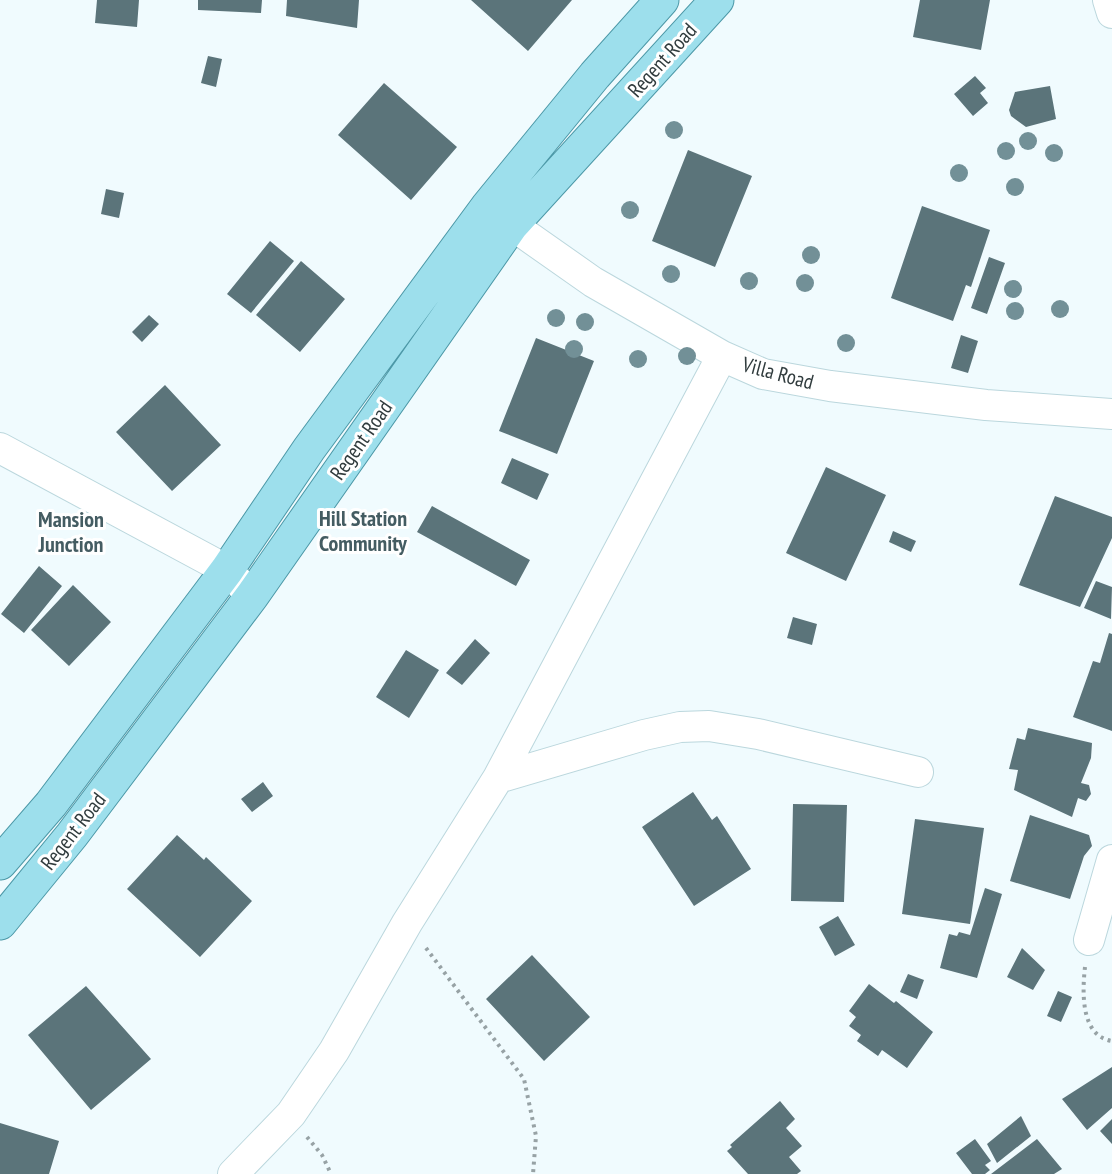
<svg xmlns="http://www.w3.org/2000/svg" width="1112" height="1174" font-family="'PT Sans Narrow',sans-serif">
<rect width="100%" height="100%" fill="#f0fbfe"/>
<path fill="#5b747a" d="M97,0H139L137,27L95,23Z
M198,0H262L261,13L198,10Z
M287,0H359L357,28L286,16Z
M471,0H572L528,51Z
M920,0H990L981,50L913,37Z
M208,56L222,59L216,87L201,83Z
M975,76L986,88L980,93L988,103L973,116L954,94Z
M384,83L457,147L411,200L338,135Z
M1050,86L1056,119L1026,127L1011,116L1009,110L1015,92Z
M688,150L752,176L715,267L652,241Z
M106,189L124,193L119,218L101,214Z
M922,206L990,230L971,287L966,285L953,321L891,298Z
M270,241L294,261L251,313L227,294Z
M989,257L1005,263L987,314L971,308Z
M301,261L345,299L300,352L256,315Z
M149,315L159,324L142,342L132,332Z
M961,335L978,341L968,373L951,368Z
M536,338L594,361L557,454L499,431Z
M165,385L221,445L172,491L116,432Z
M512,458L549,474L537,500L501,483Z
M826,467L886,495L846,581L786,553Z
M1055,496L1112,517V538L1080,607L1019,585Z
M432,506L530,560L516,586L417,532Z
M893,531L916,541L911,552L889,542Z
M39,566L62,586L24,633L1,614Z
M1096,581L1112,587L1111,619L1084,608Z
M73,585L111,622L69,666L31,630Z
M793,617L817,624L812,645L787,638Z
M1109,633L1112,634V731L1073,717L1093,661L1100,663Z
M475,639L490,653L462,685L446,673Z
M406,650L439,670L409,718L376,697Z
M1028,728L1092,743L1091,758L1081,783L1089,785L1091,794L1086,801L1078,798L1072,817L1014,790L1018,770L1009,769L1017,738L1025,740Z
M263,782L273,796L252,812L241,799Z
M693,792L712,820L717,816L751,869L694,906L642,827Z
M793,804L847,805L844,902L791,901Z
M1030,815L1089,835L1092,846L1084,856L1070,899L1010,881Z
M915,819L984,828L970,924L902,914Z
M177,835L204,860L206,857L252,901L200,957L127,889Z
M985,888L1002,894L977,978L940,968L949,934L957,936L959,932L970,935Z
M838,916L855,945L835,956L819,927Z
M1022,948L1045,970L1033,990L1007,977Z
M532,955L590,1017L544,1061L486,999Z
M908,974L924,980L917,999L900,992Z
M869,984L894,1003L896,1001L933,1032L907,1068L882,1050L878,1056L857,1041L861,1035L849,1026L856,1017L849,1011Z
M86,986L151,1059L91,1110L28,1035Z
M1058,991L1072,997L1061,1022L1047,1016Z
M1112,1067V1108L1087,1130L1062,1099Z
M780,1101L795,1119L786,1128L802,1146L789,1157L801,1171L797,1174H748L727,1151L732,1147L730,1145Z
M1021,1116L1031,1136L997,1163L987,1144Z
M1112,1119V1144L1100,1131Z
M0,1123L59,1141L49,1174H0Z
M975,1139L991,1161L985,1165L990,1170L985,1174H972L956,1153Z
M1037,1139L1062,1169L1054,1174H991Z"/>
<g fill="none" stroke-linecap="round" stroke-linejoin="round">
<g stroke="#bbd7dd" stroke-width="32">
<path id="minor" d="M1108,0L1112,13
M492,211L593,282L722,356L763,374L830,386L986,405L1112,414
M0,448L227,570L252,596
M498,778L644,735L680,727L709,726L758,734L918,772
M1089,940L1112,860
M233,1174L291,1114L334,1051L407,923L498,778L722,356"/>
</g>
<g stroke="#4c98a7" stroke-width="35">
<path id="major" d="M0,863L51,804L227,570L309,449L487,207L595,75L662,0
M0,923L72,835L252,596L511,226L717,0"/>
</g>
<path stroke="#97a2a5" stroke-width="4" stroke-dasharray="3 4.5" stroke-linecap="butt" d="M426,948L524,1079L536,1136L533,1174
M1085,967C1082,994 1081,1036 1112,1041
M307,1137L322,1155L331,1174"/>
<use href="#minor" stroke="#fff" stroke-width="30"/>
<use href="#major" stroke="#9ddfec" stroke-width="33"/>
</g>
<g fill="#729097">
<circle cx="674" cy="130" r="9"/>
<circle cx="1028" cy="141" r="9"/>
<circle cx="1006" cy="151" r="9"/>
<circle cx="1054" cy="153" r="9"/>
<circle cx="959" cy="173" r="9"/>
<circle cx="1015" cy="187" r="9"/>
<circle cx="630" cy="210" r="9"/>
<circle cx="811" cy="255" r="9"/>
<circle cx="671" cy="274" r="9"/>
<circle cx="749" cy="281" r="9"/>
<circle cx="805" cy="283" r="9"/>
<circle cx="1013" cy="289" r="9"/>
<circle cx="1060" cy="309" r="9"/>
<circle cx="1015" cy="311" r="9"/>
<circle cx="556" cy="318" r="9"/>
<circle cx="585" cy="322" r="9"/>
<circle cx="846" cy="343" r="9"/>
<circle cx="574" cy="349" r="9"/>
<circle cx="687" cy="356" r="9"/>
<circle cx="638" cy="359" r="9"/>
</g>
<g text-anchor="middle" dominant-baseline="central" stroke-width="6" stroke-linejoin="round" paint-order="stroke">
<g font-size="21" fill="#313c3e" stroke="#fff">
<text transform="translate(662 60) rotate(-48)">Regent Road</text>
<text transform="translate(778 373) rotate(15)">Villa Road</text>
<text transform="translate(361 440) rotate(-55)">Regent Road</text>
<text transform="translate(73 831) rotate(-52)">Regent Road</text>
</g>
<g font-size="22" font-weight="bold" fill="#445c62" stroke="#fff">
<text x="363" y="518">Hill Station<tspan x="363" dy="25">Community</tspan></text>
<text x="71" y="519">Mansion<tspan x="71" dy="25">Junction</tspan></text>
</g>
</g>
</svg>
